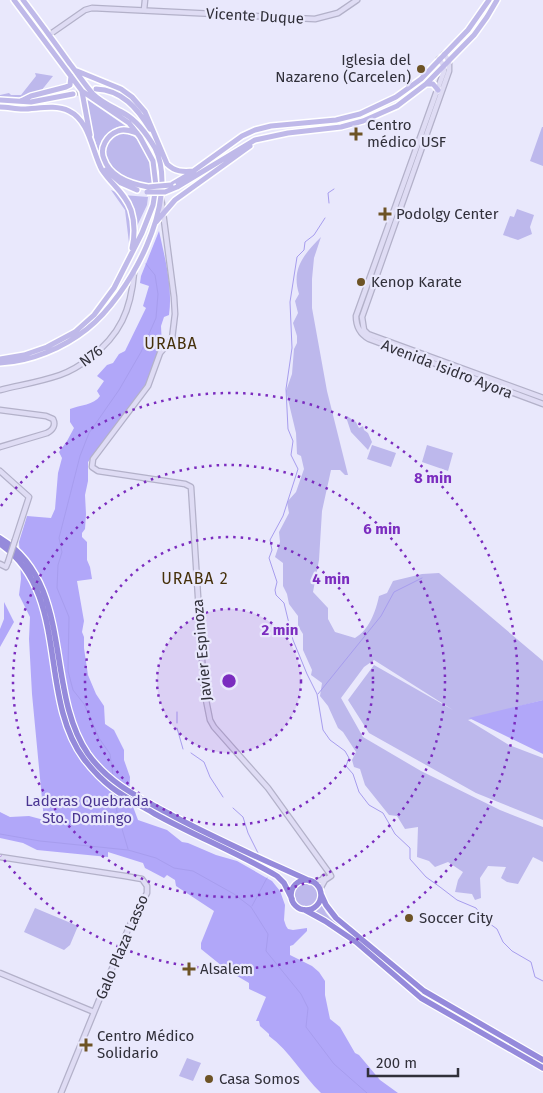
<svg xmlns="http://www.w3.org/2000/svg" width="543" height="1093" font-family="'Fira Sans',sans-serif">
<rect width="100%" height="100%" fill="#e9e8fc"/>
<path fill="#bdb8ec" d="M35,73L53,76L41,91L22,99L0,97V95L9,93L11,95H21L36,76Z
M85,98L127,127C108,127 102,139 100,157L90,124Z
M542,127H543V166L530,161Z
M119,133C145,132 153,162 152,184C133,184 105,172 105,150C105,142 111,136 119,133Z
M111,190L123,195L148,197L147,205L129,243L125,210Z
M517,209L534,215L530,227L532,234L518,240L503,235L510,216L514,217Z
M321,237L314,258L312,279V308L327,391L348,475H345L340,470H331L322,511L319,560L313,592L328,608V619L335,632L355,638C369,630 376,611 379,596L387,593L393,581L422,574L439,573L543,661V700L468,720L509,745L543,758V820L476,793L369,733L348,700L374,665L453,710L374,660L364,667L341,698L363,737L421,771L500,810L543,827V862L533,857L518,884L507,882L501,878L506,867L488,866L480,878L481,898L475,900L472,894L455,892L458,880L463,872L448,862L435,867L429,861L417,857L418,827L405,829L397,816L389,815L365,785L360,769L354,767L352,760L356,752L343,732L338,728L328,706L320,696L322,683L311,675L312,670L303,650V634L298,626V616L289,604L287,594L283,586V563L275,557L280,542L279,532L289,513L287,502L296,492L304,469L301,456L297,454L296,433L286,391L292,374L294,349L297,343V336L293,323L298,313L295,301L299,294C291,269 304,254 321,237Z
M347,416L356,422L359,428L363,426L364,430L368,433L372,442L368,450L351,432L346,417Z
M372,445L396,453L391,467L367,459Z
M427,445L453,453L448,471L422,462Z
M294 895a12 12 0 1 1 24 0a12 12 0 1 1-24 0Z
M321,904L326,913L330,918L347,930L420,991L543,1062V1064L521,1053L470,1021L419,993L346,931L313,911Z
M35,908L78,926L70,945L64,950L24,932Z
M187,1058L201,1063L193,1081L179,1076Z"/>
<path fill="#b1a7f9" d="M159,231C165,259 173,286 169,315L164,317L161,326L162,346L156,358L148,381L88,462V481L85,495L86,514L85,529L82,533V537L87,542V560L90,567L92,579L77,581L84,621L82,632L84,637V648L88,675L96,694L104,706L105,724L114,730L124,750V760L130,777L129,796L138,820L167,830L182,842L188,843L216,855L237,861L272,881L280,891L285,905L284,920L286,926L288,929L293,930L307,928V931L293,945L290,946V955L312,966L319,972L325,981V995L330,1019L340,1027L355,1053L359,1055L380,1080L398,1093H321C302,1075 290,1051 269,1036V1034L260,1026L259,1021H256L266,997L249,989V983L227,970L201,949V943L214,911L176,886L175,880L167,875L164,878L145,868L143,863L108,852V857L37,850L23,843L0,838V812L10,817L29,816L44,820L32,694L29,639L30,617L19,595L21,579L19,542L27,516L51,518L55,509L58,473L62,458L59,452L67,441L74,428L70,422V409C80,405 94,405 100,396L97,391L104,381L97,376L107,365L113,363L119,354L125,351L146,308L143,306L149,286L140,283L141,276Z
M4,602L14,622L0,647V629L4,619Z
M543,700V754L469,718Z"/>
<g fill="none" stroke-linecap="round" stroke-linejoin="round">
<path stroke="#a79dee" stroke-width="1" d="M329,203L328,193L334,189
M325,218L314,235L305,242L304,250L297,257L290,302L292,348L286,389L288,429L293,441L291,455L298,469L283,516L270,540L272,550L269,558L277,582L275,590L276,595L284,603L293,640L307,674L317,694L323,730L330,740L345,751L349,758L346,766L353,774L359,792L369,805L383,813L395,834L410,848V859L426,877L440,887L457,900L476,908L486,921L497,929L503,942L512,951L531,962L535,977L543,981
M318,694L381,616L394,592L422,578
M177,723V712
M177,728L183,749
M191,753L204,762L210,777L223,797
M113,776L110,754L99,738L84,704L73,690L68,671L69,617L57,588L58,565L62,552L59,538L80,456L89,433L119,390L141,352L156,318L158,294L155,275L146,264
M115,799L117,812L128,849
M233,808L243,817L248,833L259,855
M0,834L40,841L128,850L156,858L174,868L193,871L234,894L251,907L268,934L266,951L301,994L308,1008L306,1027L334,1064L367,1093
M252,906L267,878"/>
<path stroke="#c4c3d5" stroke-width="5" stroke-dasharray="5 2.5" stroke-linecap="butt" d="M73,94L96,89"/>
<g stroke="#b3b1c9" stroke-width="7">
<path id="secondary" d="M144,10L145,0
M49,35L85,10L92,8L315,19L338,13L357,0
M444,54L449,61V71L362,317L364,330L368,334L543,398
M439,59L444,66V71L356,316C356,326 360,334 369,339L543,404
M161,197L174,297L175,314L172,339L160,353L148,386L93,459L92,467L98,471L185,484L191,487L204,690L210,720L214,727L268,788L330,874L331,876L325,880L320,889
M0,390C20,385 40,382 60,375C71,371 81,365 90,358C120,335 131,310 134,273
M0,410L46,416L53,419C56,425 53,430 47,433L0,447
M0,471L29,497L15,540
M0,564L6,567L8,562
M0,857L125,876L142,879L147,886V893L129,927L61,1093
M313,882L322,880L324,877
M0,973L94,1012"/>
</g>
<g stroke="#fff" stroke-width="8">
<path id="primary" d="M77,71L121,89L132,97L145,112L167,164C175,172 183,172 194,171
M426,84H433L438,90
M96,89C122,90 137,108 150,129
M82,92L90,135
M0,100L31,102L73,94
M21,101L31,96L66,87L70,85L71,76
M0,107C8,107 15,109 23,109C37,109 55,104 69,111C90,121 92,152 102,170C111,184 125,193 131,210C135,223 135,235 132,248
M137,133C131,131 124,128 118,131C107,135 99,148 104,159C110,177 131,184 148,187
M106,170L121,183L137,190
M171,185L188,175L242,136L255,130L271,126L336,120L360,114L396,97L421,79L468,30L489,0
M177,187L255,140L288,133L341,127L363,121L397,106L426,84L474,35L487,17L497,0
M156,222L175,200L250,146
M0,359L24,355L47,347L75,332L94,315L114,288L142,233L153,205L156,186L153,161L140,137L129,123L82,91L14,0
M0,363C30,362 63,348 87,329C129,296 181,201 155,148C148,136 137,121 125,114C115,108 102,103 93,94C85,85 78,74 70,64C55,43 39,21 23,0"/>
</g>
<g stroke="#fff" stroke-width="8">
<path id="highway" d="M0,538C75,584 44,690 88,754C109,783 136,796 166,812C213,838 262,859 310,881
M0,544C71,593 37,696 84,759C107,789 124,796 155,814C195,836 238,853 277,876L284,883L292,899
M291 895a15 15 0 1 1 30 0a15 15 0 1 1-30 0Z
M321,894L326,905L336,918L424,991L543,1060
M305,910L325,921L356,942L421,998L543,1068"/>
</g>
<use href="#secondary" stroke="#dfdcf4" stroke-width="4.5"/>
<use href="#primary" stroke="#bfb9e9" stroke-width="5"/>
<use href="#highway" stroke="#958adb" stroke-width="5.5"/>
<g stroke="#b3b1c9" stroke-width="7" stroke-linecap="butt">
<path id="secondary-bridge" d="M8,562L15,540"/>
</g>
<g stroke="#fff" stroke-width="8" stroke-linecap="butt">
<path id="primary-bridge" d="M148,187L171,185
M147,192H165L177,187"/>
</g>
<use href="#secondary-bridge" stroke="#dfdcf4" stroke-width="4.5"/>
<use href="#primary-bridge" stroke="#bfb9e9" stroke-width="5"/>
</g>
<circle cx="229" cy="681" r="72" fill="#7b2cbf" fill-opacity=".12"/>
<g fill="none" stroke="#7b2cbf" stroke-width="2.5" stroke-dasharray="2.5 5">
<circle cx="229" cy="681" r="72"/>
<circle cx="229" cy="681" r="144"/>
<circle cx="229" cy="681" r="216"/>
<path d="M1 506A288 288 0 1 1 1 856"/>
</g>
<g fill="#6d5325" stroke="#e9e8fc" stroke-width="2">
<circle cx="421" cy="69" r="5"/>
<path d="M353.5 126.5h5v5h5v5h-5v5h-5v-5h-5v-5h5z"/>
<path d="M382.5 206.5h5v5h5v5h-5v5h-5v-5h-5v-5h5z"/>
<circle cx="361" cy="282" r="5"/>
<circle cx="409" cy="918" r="5"/>
<path d="M186.5 961.5h5v5h5v5h-5v5h-5v-5h-5v-5h5z"/>
<path d="M83.5 1037.5h5v5h5v5h-5v5h-5v-5h-5v-5h5z"/>
<circle cx="209" cy="1079" r="5"/>
</g>
<g text-anchor="middle" dominant-baseline="central" stroke-width="4.5" stroke-linejoin="round" paint-order="stroke">
<g font-size="15" fill="#31303a" stroke="#e9e8fc">
<text transform="translate(255 16) rotate(3)">Vicente Duque</text>
<text transform="translate(91 356) rotate(-37)">N76</text>
<text transform="translate(447 369) rotate(21)">Avenida Isidro Ayora</text>
<text transform="translate(202 650) rotate(-95)">Javier Espinoza</text>
<text transform="translate(122 947) rotate(-67)">Galo Plaza Lasso</text>
</g>
<g font-size="15" fill="#31303a" stroke="#e9e8fc" text-anchor="start">
<text x="411" y="60" text-anchor="end">Iglesia del<tspan x="411" dy="17">Nazareno (Carcelen)</tspan></text>
<text x="367" y="125">Centro<tspan x="367" dy="17">médico USF</tspan></text>
<text x="396" y="214">Podolgy Center</text>
<text x="371" y="282">Kenop Karate</text>
<text x="419" y="918">Soccer City</text>
<text x="200" y="969">Alsalem</text>
<text x="97" y="1036">Centro Médico<tspan x="97" dy="17">Solidario</tspan></text>
<text x="219" y="1079">Casa Somos</text>
</g>
<g font-size="15" fill="#4a3592" stroke="#e9e8fc">
<text x="87" y="801">Laderas Quebrada<tspan x="87" dy="17">Sto. Domingo</tspan></text>
</g>
<g font-size="16" letter-spacing="1" fill="#45300a" stroke="#e9e8fc">
<text x="171" y="343">URABA</text>
<text x="195" y="578">URABA 2</text>
</g>
</g>
<circle cx="229" cy="681" r="8" fill="#7b2cbf" stroke="#e9e8fc" stroke-width="2.5"/>
<g font-size="15" text-anchor="middle" font-weight="bold" fill="#7b2cbf" stroke="#e9e8fc" stroke-width="4.5" stroke-linejoin="round" paint-order="stroke">
<text x="433" y="483">8 min</text>
<text x="382" y="534">6 min</text>
<text x="331" y="584">4 min</text>
<text x="280" y="635">2 min</text>
</g>
<path d="M368 1068v8h90v-8" fill="none" stroke="#31303a" stroke-width="2.5"/>
<text x="376" y="1068" font-size="15" fill="#31303a" stroke="#e9e8fc" stroke-width="4" paint-order="stroke">200 m</text>
</svg>
